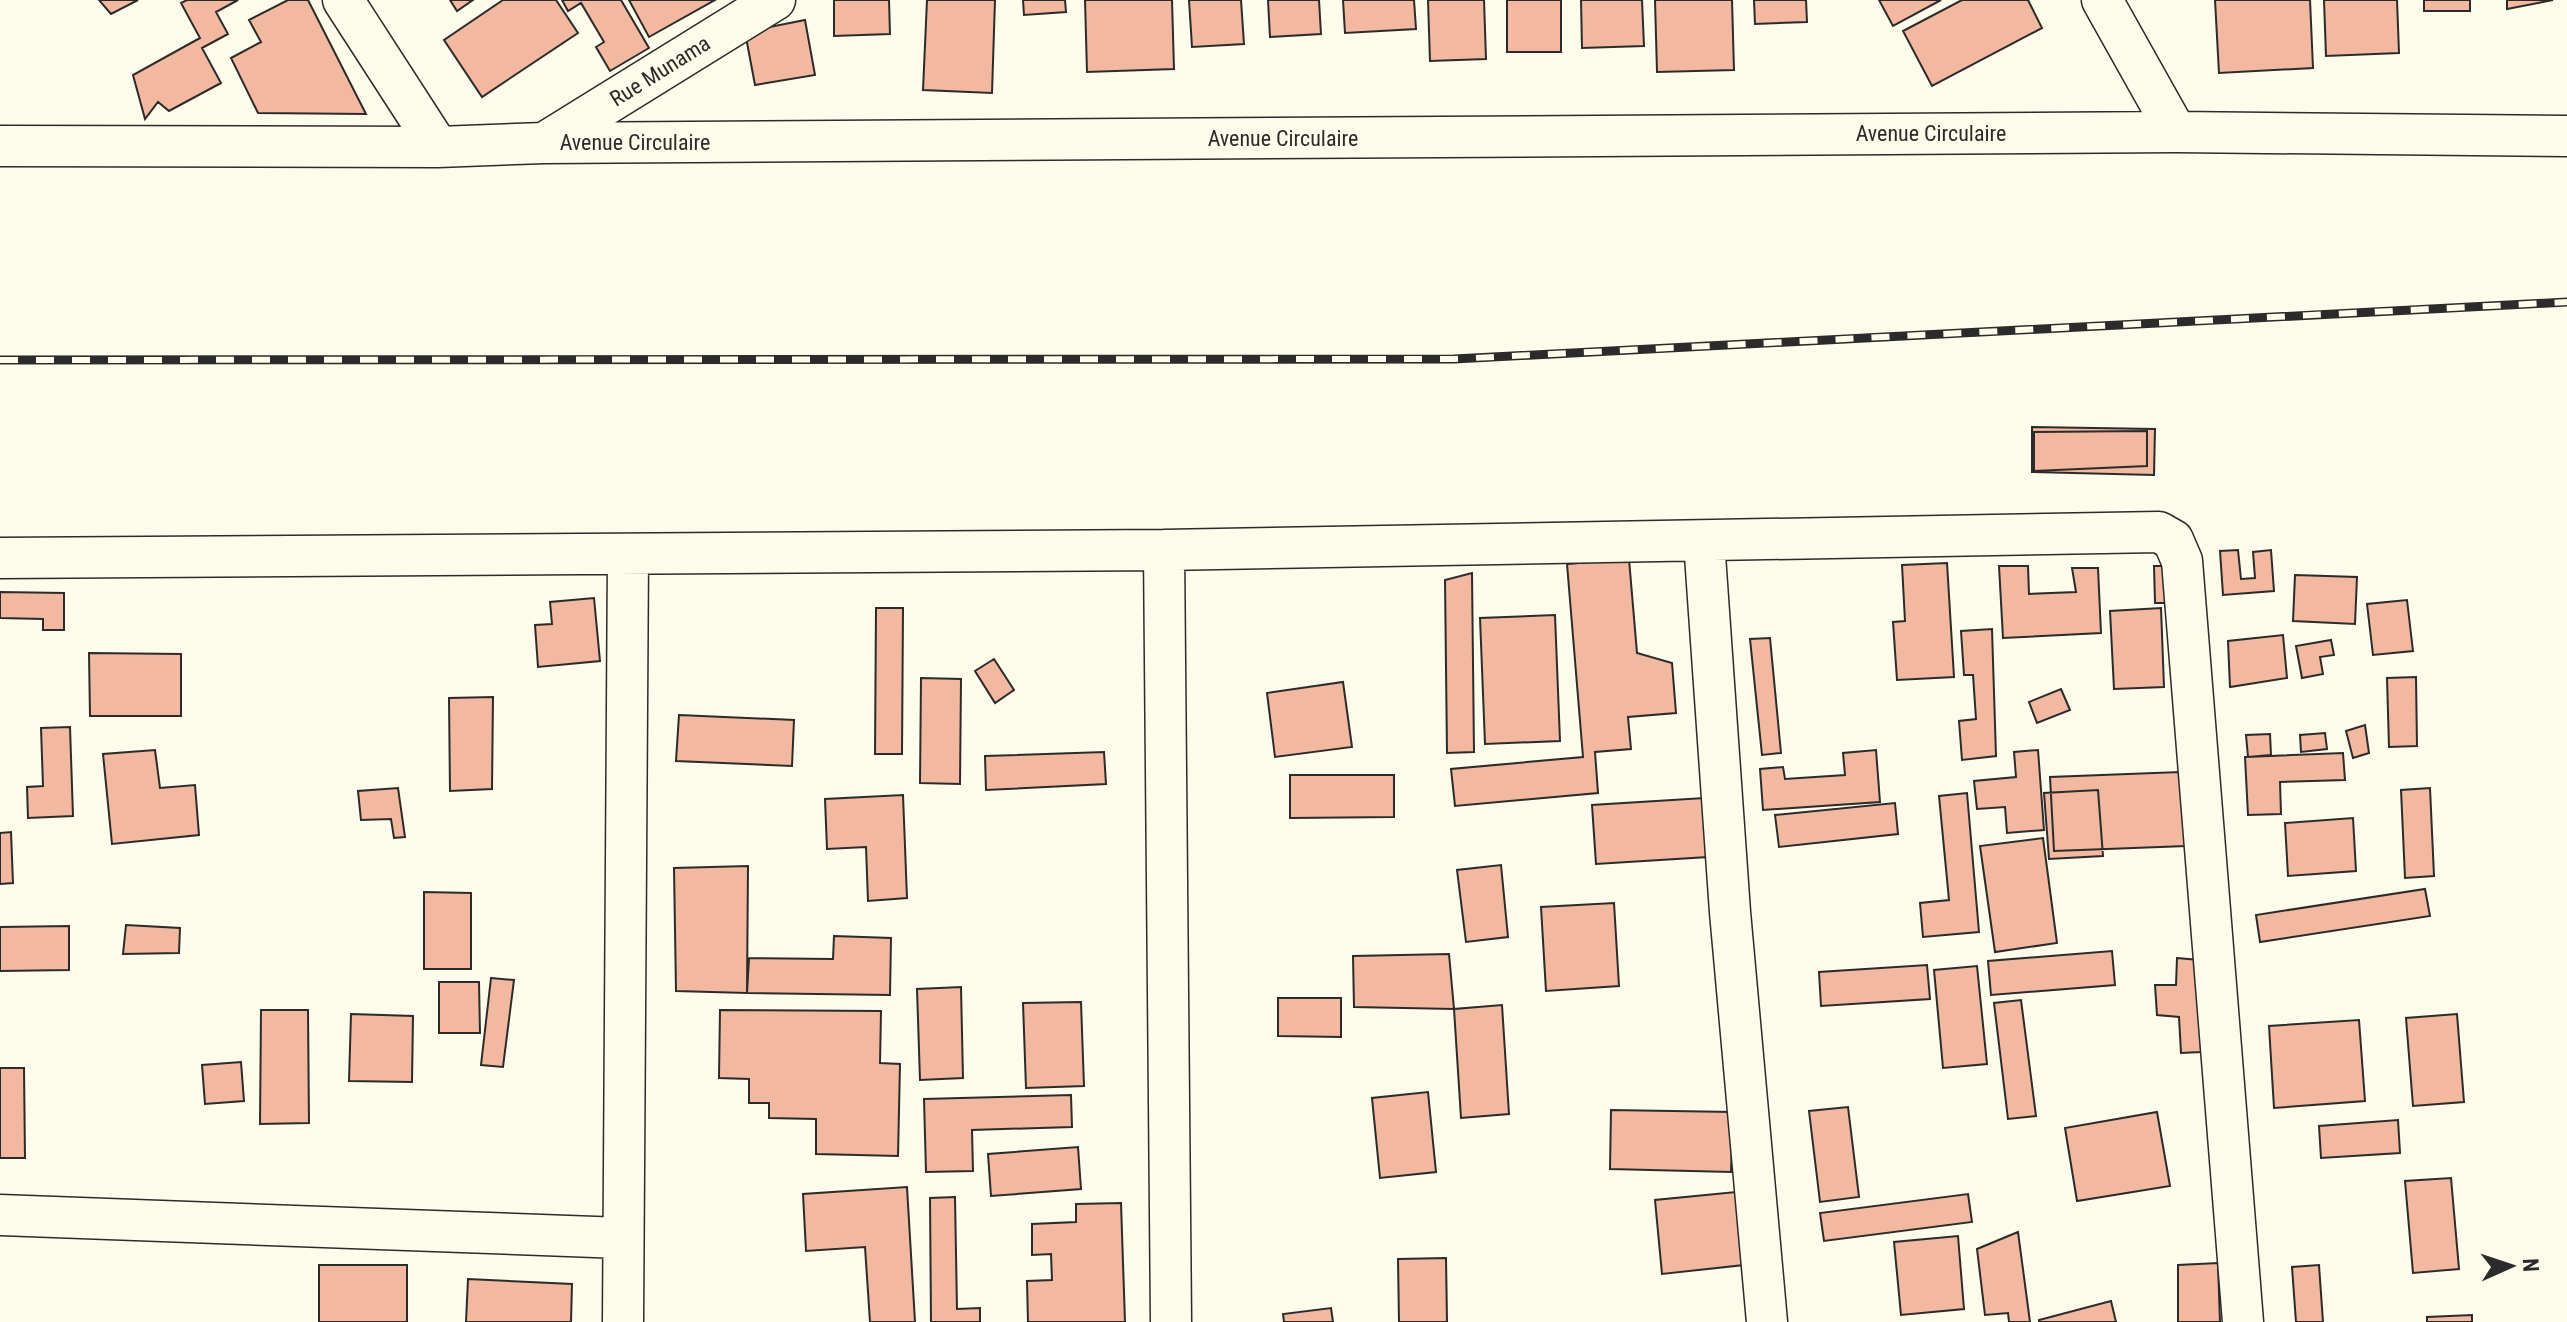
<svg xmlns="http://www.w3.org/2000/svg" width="2567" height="1322" font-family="'Roboto Condensed',sans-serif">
<rect width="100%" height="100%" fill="#fdfbea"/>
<path fill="#f2b8a0" stroke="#2b2b2b" stroke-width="2" d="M99,0H138L111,14Z
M187,0H238L216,12L228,34L202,48L221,83L169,111L158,102L145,119L133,75L200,38L181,3Z
M288,0H308L366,114L258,113L231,58L261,42L249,20Z
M450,0H473L457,11Z
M503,0H556L578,33L482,97L444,40Z
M562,0H621L649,48L610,71L596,47L604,42L581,3L568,11Z
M629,0H715L649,37Z
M834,0H889L890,34L834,36Z
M927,0H995L992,93L923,90Z
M1023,0H1065L1066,12L1024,15Z
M1085,0H1172L1174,69L1087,72Z
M1189,0H1241L1244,44L1192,47Z
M1268,0H1319L1321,34L1270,37Z
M1343,0H1414L1416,29L1345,33Z
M1428,0H1484L1486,59L1430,61Z
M1507,0H1561V52H1507Z
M1581,0H1642L1644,46L1582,48Z
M1655,0H1732L1734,70L1657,72Z
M1754,0H1806L1807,22L1755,24Z
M1879,0H1941L1893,26Z
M1962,0H2028L2042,28L1932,86L1903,31Z
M2215,0H2310L2313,68L2219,73Z
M2324,0H2397L2399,53L2326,56Z
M2424,0H2470V11H2424Z
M2507,0H2553L2507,9Z
M805,20L815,75L755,85L745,32Z
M2032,427L2155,429L2154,475L2032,472Z
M2147,431V466L2034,471V432Z
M2238,550L2241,579L2255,578L2253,552L2271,550L2274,591L2223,595L2220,551Z
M1629,559L1637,653L1672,663L1676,713L1628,717L1631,749L1595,752L1598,793L1455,806L1451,769L1583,757L1567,564Z
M1947,563L1954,677L1897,680L1893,622L1905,621L1902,565Z
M1999,566H2028L2029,594L2076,592L2072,568H2098L2101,633L2003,638Z
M2154,566H2169L2171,603H2155Z
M1472,573L1474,752L1447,753L1445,580Z
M2295,575L2357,577L2355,624L2293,621Z
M0,592L64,593V630H43V619L0,618Z
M594,598L600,661L538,667L535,625L552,624L550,602Z
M2407,600L2413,651L2373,655L2367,604Z
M876,608H903L902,754H875Z
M2161,608L2164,687L2114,689L2110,611Z
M1555,615L1560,741L1485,744L1480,618Z
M1992,629L1996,756L1962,760L1959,721L1976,719L1973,675H1964L1961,631Z
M2283,635L2287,678L2230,687L2228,641Z
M1770,638L1781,753L1762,755L1750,639Z
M2331,640L2334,655L2320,657L2323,674L2302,678L2296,646Z
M89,653L181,654V716H90Z
M994,659L1014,690L995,703L975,671Z
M2416,677L2417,746L2389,747L2387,678Z
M921,678L961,679L960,784L920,783Z
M1343,682L1352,747L1275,757L1267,693Z
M2061,689L2070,710L2037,723L2029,702Z
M493,697L492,789L450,791L449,698Z
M679,715L794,720L792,766L676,761Z
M2365,725L2369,753L2353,758L2346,731Z
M70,727L73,816L28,818L27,787L43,786L41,728Z
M2325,733L2327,749L2301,752L2300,735Z
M2270,734L2271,755L2248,757L2246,735Z
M155,750L160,788L195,785L199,835L112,844L103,754Z
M1876,750L1880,802L1763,810L1760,769L1783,767L1785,779L1845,775L1843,753Z
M2038,750L2044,830L2007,833L2005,807L1977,809L1974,781L2016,777L2014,752Z
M1104,752L1106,784L986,790L985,756Z
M2343,753L2345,780L2280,782L2281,814L2248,815L2245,757Z
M2180,772L2186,846L2054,851L2050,777Z
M1290,775H1394V817L1290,818Z
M398,788L405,837L394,838L391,819L361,820L358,791Z
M2430,788L2434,876L2405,878L2401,790Z
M2098,790L2103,856L2049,859L2044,793Z
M1967,793L1979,932L1923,937L1920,903L1949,900L1939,796Z
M903,795L907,898L868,901L866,847L827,849L825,799Z
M1704,798L1708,857L1596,864L1592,805Z
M1895,803L1898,834L1779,847L1775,815Z
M2353,818L2356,871L2288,876L2285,823Z
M11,832L13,883L0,884V833Z
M2043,838L2057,943L1995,952L1980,846Z
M1501,865L1508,937L1466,942L1457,870Z
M748,866L747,993L676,991L674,868Z
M2425,889L2430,916L2260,942L2256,915Z
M424,892L471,893V969H424Z
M1614,903L1619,986L1546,991L1541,907Z
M126,925L180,928L179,953L123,954Z
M69,926V970L0,971V927Z
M834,936L891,938L890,995L747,993L749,958L833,959Z
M2112,951L2115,985L1991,995L1988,961Z
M1449,954L1454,1009L1354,1007L1353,956Z
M2177,958L2199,960L2201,1052L2181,1053L2179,1017L2157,1015L2155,985H2176Z
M1927,965L1930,999L1821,1006L1819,972Z
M1977,966L1987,1064L1943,1068L1934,970Z
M491,978L514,980L503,1067L481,1065Z
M439,982H479L480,1033H439Z
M961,987L963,1078L920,1080L917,989Z
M1278,998H1341V1037L1278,1036Z
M2021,1000L2036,1116L2008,1119L1994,1003Z
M1081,1002L1084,1086L1026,1088L1023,1003Z
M1502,1005L1509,1114L1461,1118L1454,1009Z
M261,1010H308L309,1123L260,1124Z
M720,1010L881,1011L880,1063L900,1064L898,1156L816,1154V1119L769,1118V1103H749V1079L719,1078Z
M351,1014L413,1016L412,1082L349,1081Z
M2457,1014L2464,1102L2413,1106L2406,1018Z
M2359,1020L2365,1101L2274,1108L2269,1026Z
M241,1062L244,1101L205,1104L202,1065Z
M0,1068H24L25,1158H0Z
M1428,1092L1436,1172L1380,1178L1372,1098Z
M1071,1095L1072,1127L972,1130L973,1171L926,1172L924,1099Z
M1848,1107L1859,1197L1820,1202L1809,1111Z
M1611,1110L1733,1112L1731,1172L1610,1169Z
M2157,1112L2170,1186L2077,1201L2065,1128Z
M2398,1120L2400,1153L2321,1158L2319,1126Z
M1078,1147L1081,1189L991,1196L988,1154Z
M2451,1178L2459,1269L2413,1273L2405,1181Z
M907,1187L915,1322H870L865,1247L806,1251L803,1194Z
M1746,1191L1753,1264L1662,1274L1655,1200Z
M1968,1194L1972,1222L1824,1241L1820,1213Z
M955,1197L957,1309L980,1308V1322H931L930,1198Z
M1121,1203L1125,1322H1028L1027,1281L1052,1280L1051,1254L1032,1255V1224L1076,1222V1204Z
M2018,1232L2030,1322H2009L2008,1313L1985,1315L1977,1249Z
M1958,1236L1964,1309L1901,1315L1894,1242Z
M1446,1258L1447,1322H1399L1398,1259Z
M2218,1263L2220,1322H2178V1265Z
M319,1265H407V1322H319Z
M2319,1265L2323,1322H2296L2292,1267Z
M468,1279L572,1284L571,1322H466Z
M2111,1301L2116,1322H2039V1320Z
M1331,1308L1333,1322H1284L1283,1314Z
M2472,1315V1322H2427V1317Z"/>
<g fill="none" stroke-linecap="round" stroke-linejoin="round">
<g stroke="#2b2b2b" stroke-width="43">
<path id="minor" d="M343,0L438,147
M2102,0L2176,132
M544,143L775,0
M0,146L438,147L544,143L2176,132L2567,136
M1704,541L1730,912L1767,1322
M1164,550L1171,1322
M0,558L1164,550L2159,532L2173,540L2182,561L2243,1322
M0,1215L622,1238
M623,1322L628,554"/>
</g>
<use href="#minor" stroke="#fdfbea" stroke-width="40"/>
<g stroke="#2b2b2b" stroke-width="9">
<path id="rail" d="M0,360L1454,359L2567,302"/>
</g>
<use href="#rail" stroke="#fdfbea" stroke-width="6" stroke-dasharray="18" stroke-linecap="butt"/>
</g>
<g text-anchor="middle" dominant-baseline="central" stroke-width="6" stroke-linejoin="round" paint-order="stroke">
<g font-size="22" fill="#2b2b2b" stroke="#fdfbea">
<text transform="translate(660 71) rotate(-32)">Rue Munama</text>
<text x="1931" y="133">Avenue Circulaire</text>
<text x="1283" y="138">Avenue Circulaire</text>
<text x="635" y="142">Avenue Circulaire</text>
</g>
</g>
<g transform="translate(2511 1266) rotate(87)" stroke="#fdfbea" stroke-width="6" paint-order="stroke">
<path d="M0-6L14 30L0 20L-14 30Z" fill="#2b2b2b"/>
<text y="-12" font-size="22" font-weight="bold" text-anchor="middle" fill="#2b2b2b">N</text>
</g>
</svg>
